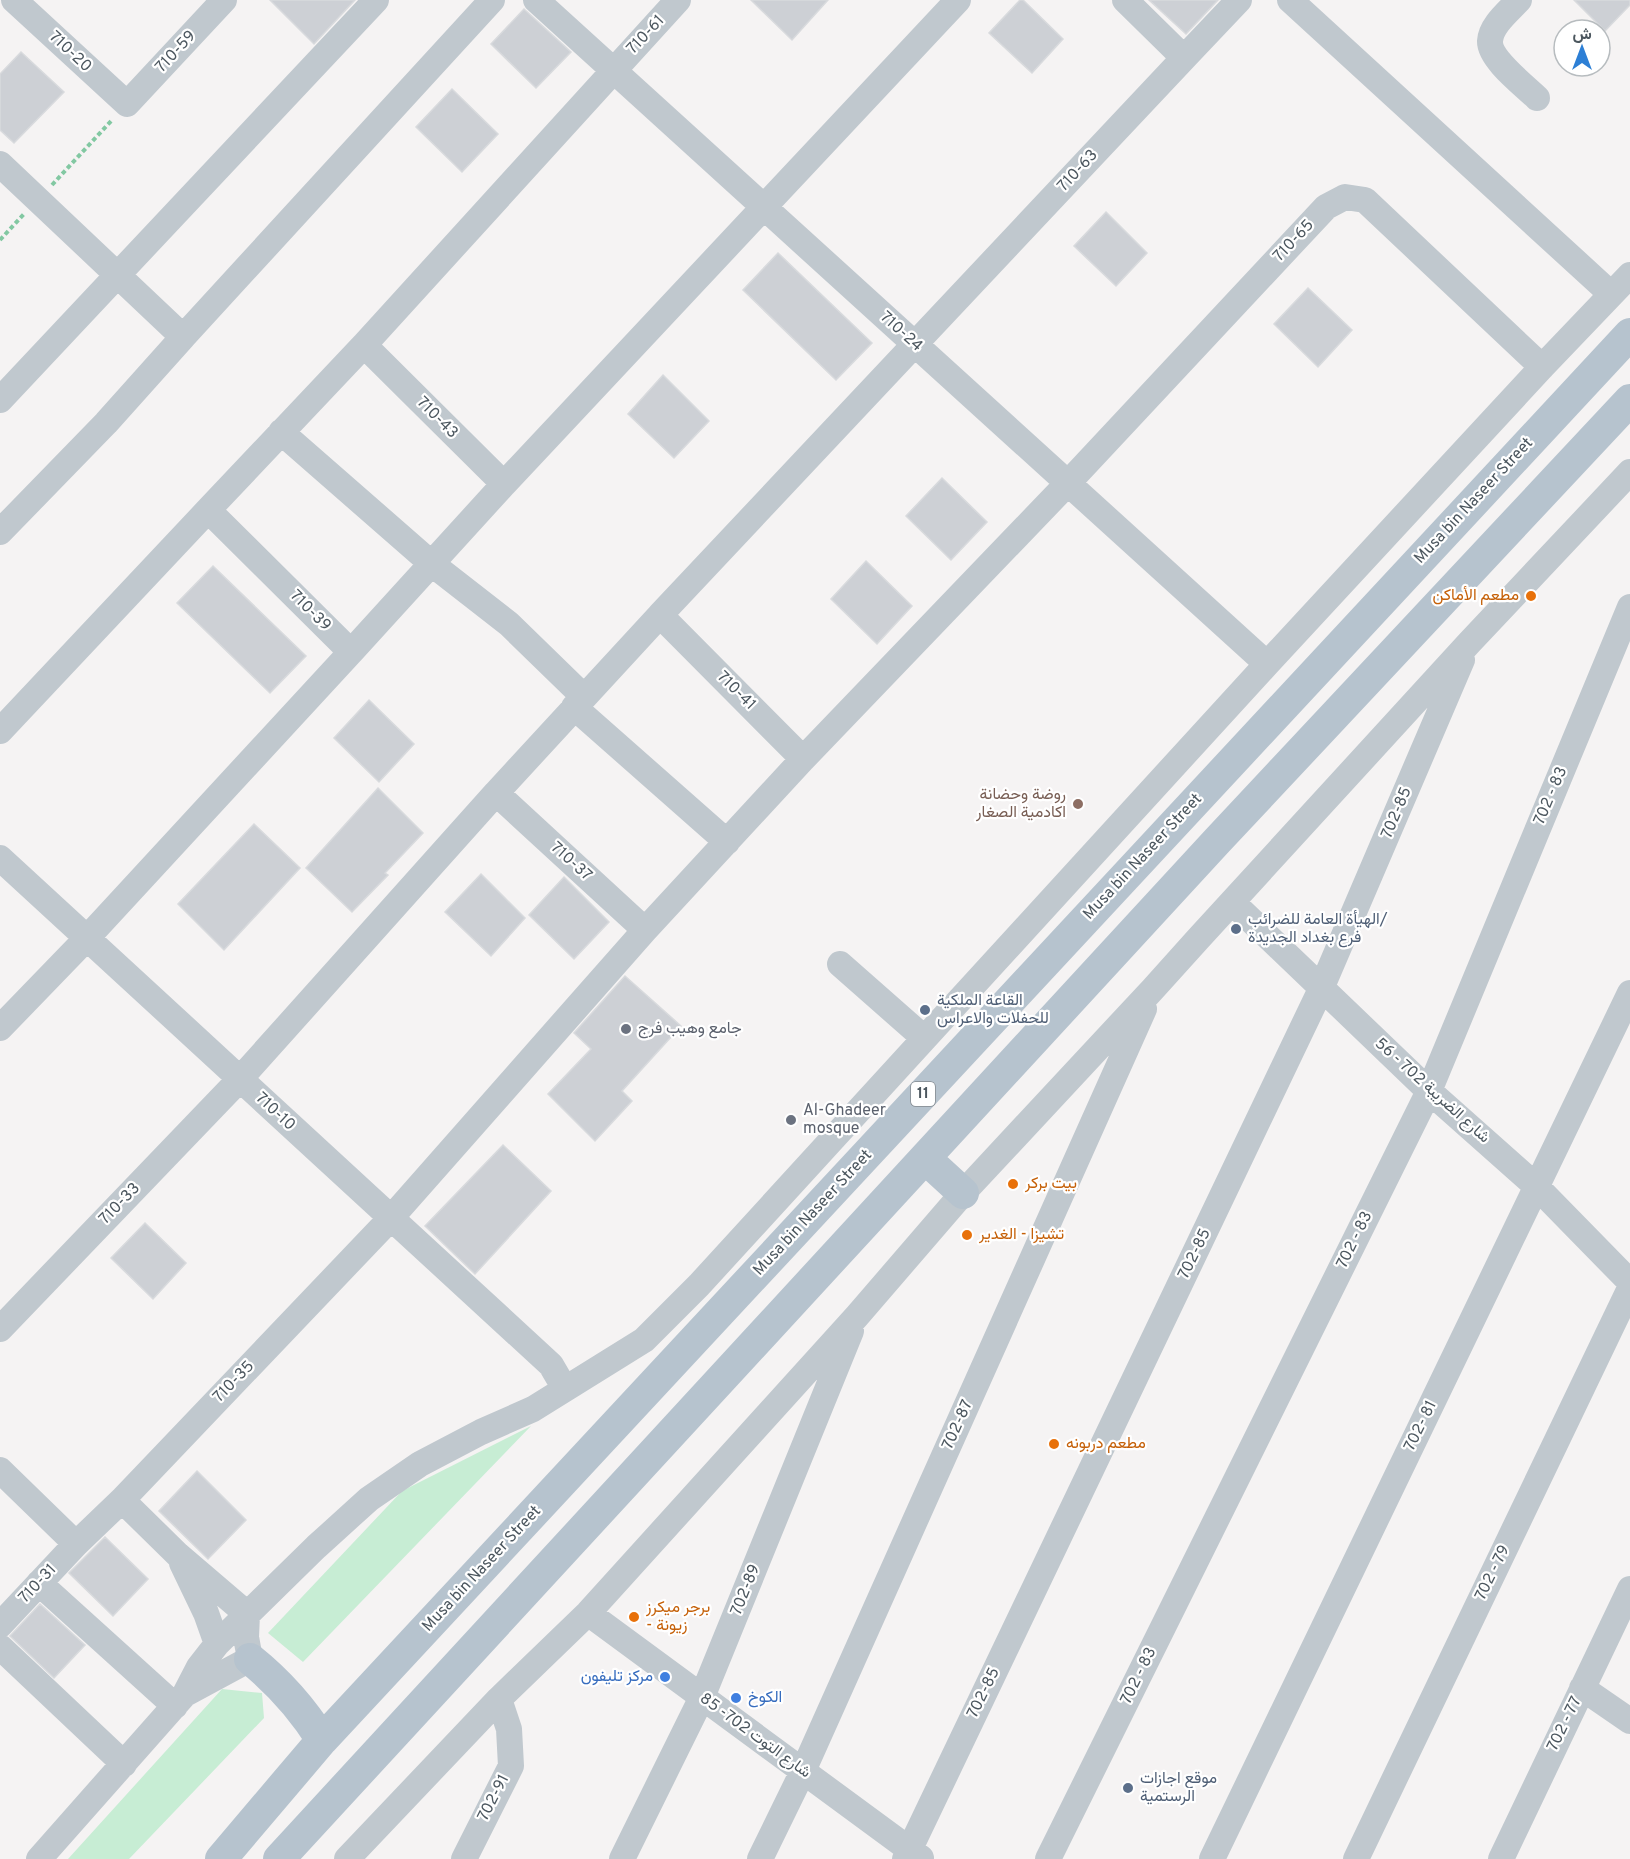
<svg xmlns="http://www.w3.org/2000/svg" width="1630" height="1859" font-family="Overpass,Vazirmatn,sans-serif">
<rect width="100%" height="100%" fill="#f5f3f3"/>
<path fill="#c7edd4" d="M531,1426L303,1662L268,1633L402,1491Z
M222,1689L262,1693L264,1718L129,1859H68Z"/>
<path fill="#cdd0d5" stroke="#d8dadd" stroke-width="1.5" d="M270,0H355L314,44Z
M751,0H828L792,40Z
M1020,0H1023L1063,39L1032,73L989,33Z
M1149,0H1218L1186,34Z
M1574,0H1630V5L1605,31Z
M524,9L571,52L536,88L491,44Z
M21,52L64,92L14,143L0,130V74Z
M452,89L498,134L462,172L416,127Z
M1106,212L1147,253L1116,286L1074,246Z
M778,253L872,343L836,380L743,290Z
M1308,288L1352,330L1318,367L1274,324Z
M663,375L709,421L674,458L628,414Z
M942,478L987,522L951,560L906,516Z
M866,561L912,606L877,644L831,599Z
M213,566L306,656L270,693L177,603Z
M369,700L414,744L379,782L334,738Z
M378,788L423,833L385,873L388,875L352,912L306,868Z
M254,824L300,868L224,950L178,904Z
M481,874L525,918L491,956L445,912Z
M564,877L609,922L574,959L529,915Z
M625,976L681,1026L622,1091L632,1101L595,1141L548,1094L591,1049L574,1033Z
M503,1145L551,1191L475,1274L425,1226Z
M145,1223L186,1263L153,1299L111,1258Z
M197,1471L246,1520L208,1559L159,1511Z
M105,1537L148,1579L113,1616L69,1573Z
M40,1604L85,1645L54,1678L10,1636Z"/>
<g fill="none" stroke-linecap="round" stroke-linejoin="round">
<path stroke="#82c8a2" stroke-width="4" stroke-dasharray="4.5 3" stroke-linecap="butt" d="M52,185L112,120
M0,240L24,214"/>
<path stroke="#c0c8ce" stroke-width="26" d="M14,0L127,104L224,0
M536,0L1267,664
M678,0L364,345L504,484L958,0
M1125,0L1184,58L660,615L803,759L1068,483L1326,207L1345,197L1365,200L1542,367
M1290,0L1611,294
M1519,0C1509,11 1491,25 1490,41C1489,59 1525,86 1537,98
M1184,58L1239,0
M0,164L183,337L106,423L0,532
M183,337L492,0
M0,400L376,0
M281,432L432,564L509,624L584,697
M208,510L364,345
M351,652L504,484
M574,707L727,842
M0,731L208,510L351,652L87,938L0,1028
M496,793L660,615
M0,858L551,1365L565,1389
M1232,902L1429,1091L1536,1186L1630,1282
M645,930L803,759
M840,964L924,1038
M0,1329L240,1079L496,793L645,930L391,1218L122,1500L76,1544L0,1625
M0,1470L76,1544
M122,1500L178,1555L247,1614L246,1637L250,1659L185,1694
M182,1563L206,1613L217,1644
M39,1583L175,1706
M588,1613L921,1858
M0,1647L124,1764
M1582,1688L1630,1721
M39,1859L185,1694L199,1667L217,1644L316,1547L369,1499L420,1464L481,1432L533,1409L644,1340L699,1285L1267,664L1542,367L1630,275
M347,1859L499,1699L588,1613L857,1316L963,1193L1153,989L1198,939L1469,643L1630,472
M464,1859L511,1766L509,1729L499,1699
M622,1859L702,1697L851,1331
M760,1859L803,1771L1144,1009
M905,1859L1321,989L1462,660
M1048,1859L1429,1091L1630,607
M1212,1859L1630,993
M1356,1859L1630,1288
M1501,1859L1630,1589"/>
<path stroke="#b6c3ce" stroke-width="32" d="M926,1159L963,1193
M250,1659C280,1683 302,1708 322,1740
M221,1859L322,1740L1630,334
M279,1859L1217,841L1630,400"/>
</g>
<g fill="#e8710a" stroke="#fff" stroke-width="2">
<circle cx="1531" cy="596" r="6"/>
<circle cx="1013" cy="1184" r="6"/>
<circle cx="967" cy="1235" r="6"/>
<circle cx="1054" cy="1444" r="6"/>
<circle cx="634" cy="1617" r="6"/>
</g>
<circle fill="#8d6e63" stroke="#fff" stroke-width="2" cx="1078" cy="804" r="6"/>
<g fill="#5c6f8a" stroke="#fff" stroke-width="2">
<circle cx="1236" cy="929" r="6"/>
<circle cx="925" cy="1010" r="6"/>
<circle cx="1128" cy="1788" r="6"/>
</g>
<g fill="#6b7280" stroke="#fff" stroke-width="2">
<circle cx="626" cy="1029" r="6"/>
<circle cx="791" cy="1120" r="6"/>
</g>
<g fill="#3f7fe0" stroke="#fff" stroke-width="2">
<circle cx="665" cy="1677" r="6"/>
<circle cx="736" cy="1698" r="6"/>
</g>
<g text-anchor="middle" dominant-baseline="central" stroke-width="4.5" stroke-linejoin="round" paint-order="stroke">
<rect fill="#fff" stroke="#82898f" stroke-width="1.5" x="911" y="1082" width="24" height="24" rx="4.5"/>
<g font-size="15" font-weight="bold" fill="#4c575f">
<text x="923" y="1094">11</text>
</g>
<g font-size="16" fill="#4c575f" stroke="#fff">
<text transform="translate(646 35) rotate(-47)">710-61</text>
<text transform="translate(70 52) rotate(43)">710-20</text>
<text transform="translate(176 52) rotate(-47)">710-59</text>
<text transform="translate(1078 171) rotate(-47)">710-63</text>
<text transform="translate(1294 241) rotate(-47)">710-65</text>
<text transform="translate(901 332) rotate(42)">710-24</text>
<text transform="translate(437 418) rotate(45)">710-43</text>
<text transform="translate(1474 501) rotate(-47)">Musa bin Naseer Street</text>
<text transform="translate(310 611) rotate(45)">710-39</text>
<text transform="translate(736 691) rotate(45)">710-41</text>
<text transform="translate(1551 796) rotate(-67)">702 - 83</text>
<text transform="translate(1397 813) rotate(-67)">702-85</text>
<text transform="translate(1143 857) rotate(-47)">Musa bin Naseer Street</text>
<text transform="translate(571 862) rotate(42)">710-37</text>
<text transform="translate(1432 1091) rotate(42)">شارع الضريبة 702 - 56</text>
<text transform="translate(275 1112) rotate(43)">710-10</text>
<text transform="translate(120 1204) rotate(-46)">710-33</text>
<text transform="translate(813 1213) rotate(-47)">Musa bin Naseer Street</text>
<text transform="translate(1355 1240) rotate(-64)">702 - 83</text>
<text transform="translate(1195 1254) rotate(-64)">702-85</text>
<text transform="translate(234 1382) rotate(-46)">710-35</text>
<text transform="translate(958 1425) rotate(-66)">702-87</text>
<text transform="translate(1421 1426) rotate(-64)">702- 81</text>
<text transform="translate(482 1569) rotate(-47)">Musa bin Naseer Street</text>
<text transform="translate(1493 1573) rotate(-64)">702 - 79</text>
<text transform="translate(38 1584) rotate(-47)">710-31</text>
<text transform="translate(746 1590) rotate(-68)">702-89</text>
<text transform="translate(1139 1676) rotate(-64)">702 - 83</text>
<text transform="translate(984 1693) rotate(-64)">702-85</text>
<text transform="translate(1565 1724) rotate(-64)">702 - 77</text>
<text transform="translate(755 1736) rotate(36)">شارع التوت 702- 85</text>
<text transform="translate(494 1798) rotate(-63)">702-91</text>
</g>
<g font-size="16" fill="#c56008" stroke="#fff" text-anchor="start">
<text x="1519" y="596" text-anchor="end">مطعم الأماكن</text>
<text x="1025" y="1184">بيت بركر</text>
<text x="979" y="1235">تشيزا - الغدير</text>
<text x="1066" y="1444">مطعم دربونه</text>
<text x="646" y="1608">برجر ميكرز<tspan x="646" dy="18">- زيونة</tspan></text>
</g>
<g font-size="16" fill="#785e54" stroke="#fff" text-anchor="end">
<text x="1066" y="795">روضة وحضانة<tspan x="1066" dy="18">اكادمية الصغار</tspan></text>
</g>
<g font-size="16" fill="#4e5e75" stroke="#fff" text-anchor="start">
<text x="1248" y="920">الهيأة العامة للضرائب/<tspan x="1248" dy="18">فرع بغداد الجديدة</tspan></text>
<text x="937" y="1001">القاعة الملكية<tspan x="937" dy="18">للحفلات والاعراس</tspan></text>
<text x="1140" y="1779">موقع اجازات<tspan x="1140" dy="18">الرستمية</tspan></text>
</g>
<g font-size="16" fill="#5b616d" stroke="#fff" text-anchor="start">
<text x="638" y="1029">جامع وهيب فرج</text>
<text x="803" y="1111">Al-Ghadeer<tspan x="803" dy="18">mosque</tspan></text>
</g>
<g font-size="16" fill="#366cbe" stroke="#fff" text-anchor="end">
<text x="653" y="1677">مركز تليفون</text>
<text x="748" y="1698" text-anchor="start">الكوخ</text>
</g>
</g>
<g transform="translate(1582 48)"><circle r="28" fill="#ffffff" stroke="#b7bcbf" stroke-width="1.5"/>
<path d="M0-4.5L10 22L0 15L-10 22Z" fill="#2d7fd5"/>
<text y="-9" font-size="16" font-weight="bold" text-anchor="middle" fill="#4c575f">ش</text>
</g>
</svg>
